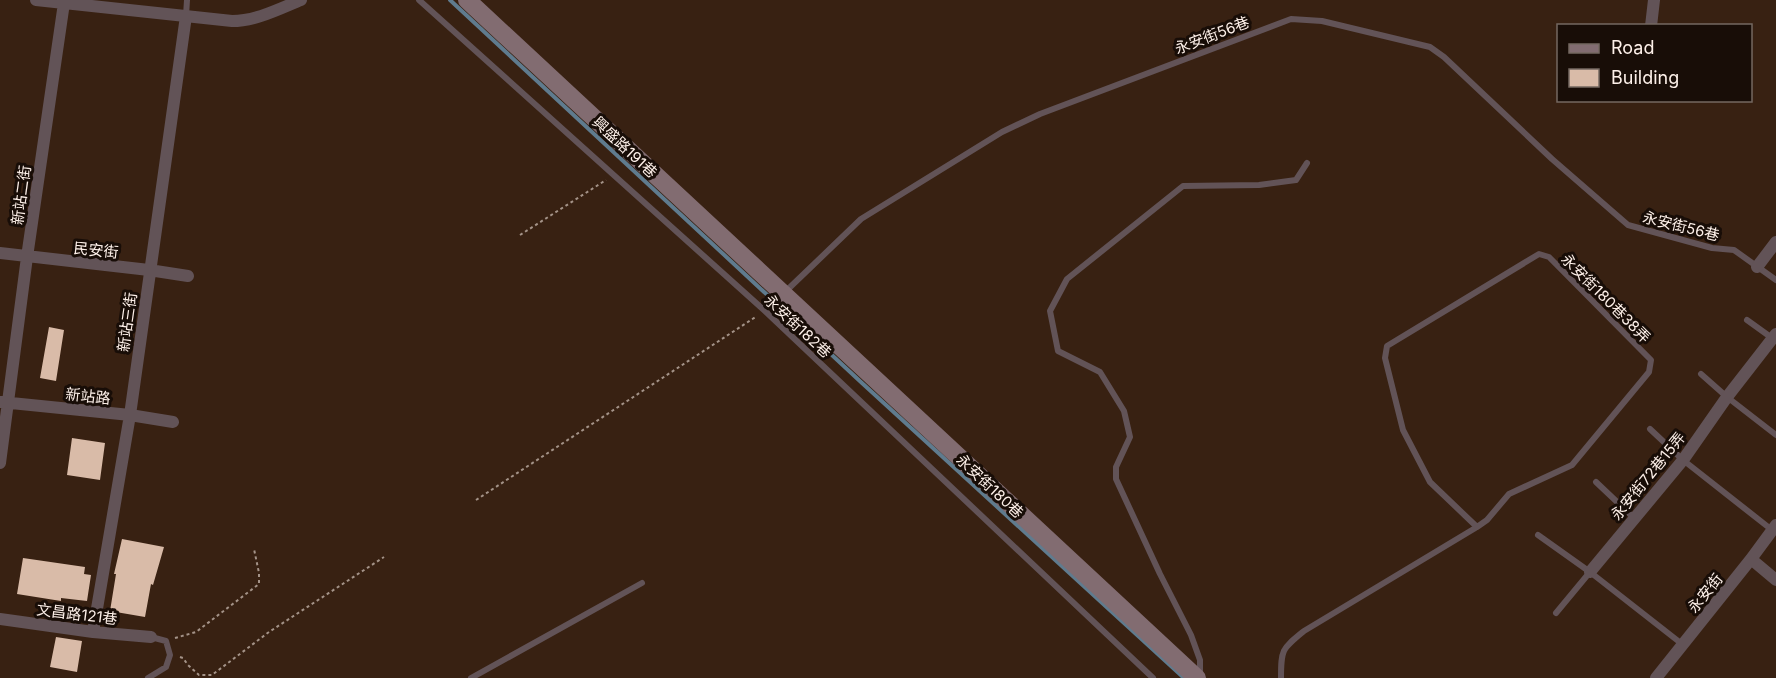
<svg xmlns="http://www.w3.org/2000/svg" width="1776" height="678" font-family="Inter,'Noto Sans TC',sans-serif">
<rect width="100%" height="100%" fill="#382112"/>
<g fill="none" stroke-linecap="round" stroke-linejoin="round">
<path stroke="#5f7b8e" stroke-width="4" d="M450,0L862,383L1184,678"/>
</g>
<path fill="#d9bba8" d="M49,327L64,330L56,381L40,378Z
M72,438L105,443L100,480L67,475Z
M122,539L164,547L153,585L151,584L145,617L110,611L116,574H114Z
M23,558L85,567L84,574L91,575L87,601L61,598V601L17,594Z
M56,637L82,641L77,672L50,667Z"/>
<g fill="none" stroke-linecap="round" stroke-linejoin="round">
<path stroke="#a49388" stroke-width="2" stroke-dasharray="3 3" stroke-linecap="butt" d="M520,235L606,180
M476,500L757,316
M175,638L196,632L259,584V573L254,549
M180,657L183,658L188,665L199,675H212L269,632L384,557"/>
<path stroke="#625357" stroke-width="6" d="M419,0L765,311L1153,678
M186,16L187,0
M785,292L861,219L1002,132L1040,114L1291,19L1322,21L1430,47L1444,57L1552,159L1628,225L1712,248L1734,250L1776,280
M1747,320L1772,338
M1701,374L1727,397L1776,435
M1650,429L1683,460L1772,530
M1596,482L1634,518
M1538,535L1590,572L1682,644
M1556,613L1590,572
M1200,674V660L1191,635L1160,574L1116,479V467L1130,437L1124,411L1100,372L1058,351L1050,311L1067,279L1183,186L1259,185L1296,180L1307,163
M148,678L166,667L170,655L166,641L151,637
M471,678L642,583
M1281,678C1281,649 1282,649 1304,631L1477,527L1430,482L1403,430L1385,358L1387,346L1539,254L1549,257L1651,360L1649,372L1572,465L1509,494L1487,520L1477,527"/>
<path stroke="#625357" stroke-width="12" d="M36,0L232,21C256,21 279,9 301,0
M1651,26L1654,0
M0,253L149,270L188,276
M1757,267L1776,242
M1,402L130,415L173,422
M0,463L27,257L64,3
M1751,559L1776,580
M1590,572L1683,460L1727,397L1776,334
M0,619L93,632L151,637
M93,632L130,415L186,16
M1656,678L1751,559L1776,525"/>
<path stroke="#826c71" stroke-width="18" d="M467,0L1197,678"/>
</g>
<g text-anchor="middle" dominant-baseline="central" stroke-width="6" stroke-linejoin="round" paint-order="stroke">
<g font-size="15" fill="#fdf0e9" stroke="#180d07">
<text transform="translate(1212 35) rotate(-21)">永安街56巷</text>
<text transform="translate(625 147) rotate(43)">興盛路191巷</text>
<text transform="translate(21 195) rotate(-82)">新站二街</text>
<text transform="translate(1681 226) rotate(14)">永安街56巷</text>
<text transform="translate(96 250) rotate(6)">民安街</text>
<text transform="translate(1606 298) rotate(45)">永安街180巷38弄</text>
<text transform="translate(127 322) rotate(-82)">新站三街</text>
<text transform="translate(798 326) rotate(43)">永安街182巷</text>
<text transform="translate(88 396) rotate(6)">新站路</text>
<text transform="translate(1648 476) rotate(-51)">永安街72巷15弄</text>
<text transform="translate(990 486) rotate(43)">永安街180巷</text>
<text transform="translate(1705 593) rotate(-51)">永安街</text>
<text transform="translate(77 614) rotate(7)">文昌路121巷</text>
</g>
</g>
<rect x="1557" y="24" width="195" height="78" fill="#180d07" stroke="#746861" stroke-width="1.5"/>
<rect x="1569" y="44" width="30" height="9" fill="#826c71" stroke="#746861" stroke-width="1.5"/>
<text x="1611" y="54" font-size="18" fill="#fdf0e9">Road</text>
<rect x="1569" y="69" width="30" height="18" fill="#d9bba8" stroke="#746861" stroke-width="1.5"/>
<text x="1611" y="84" font-size="18" fill="#fdf0e9">Building</text>
</svg>
